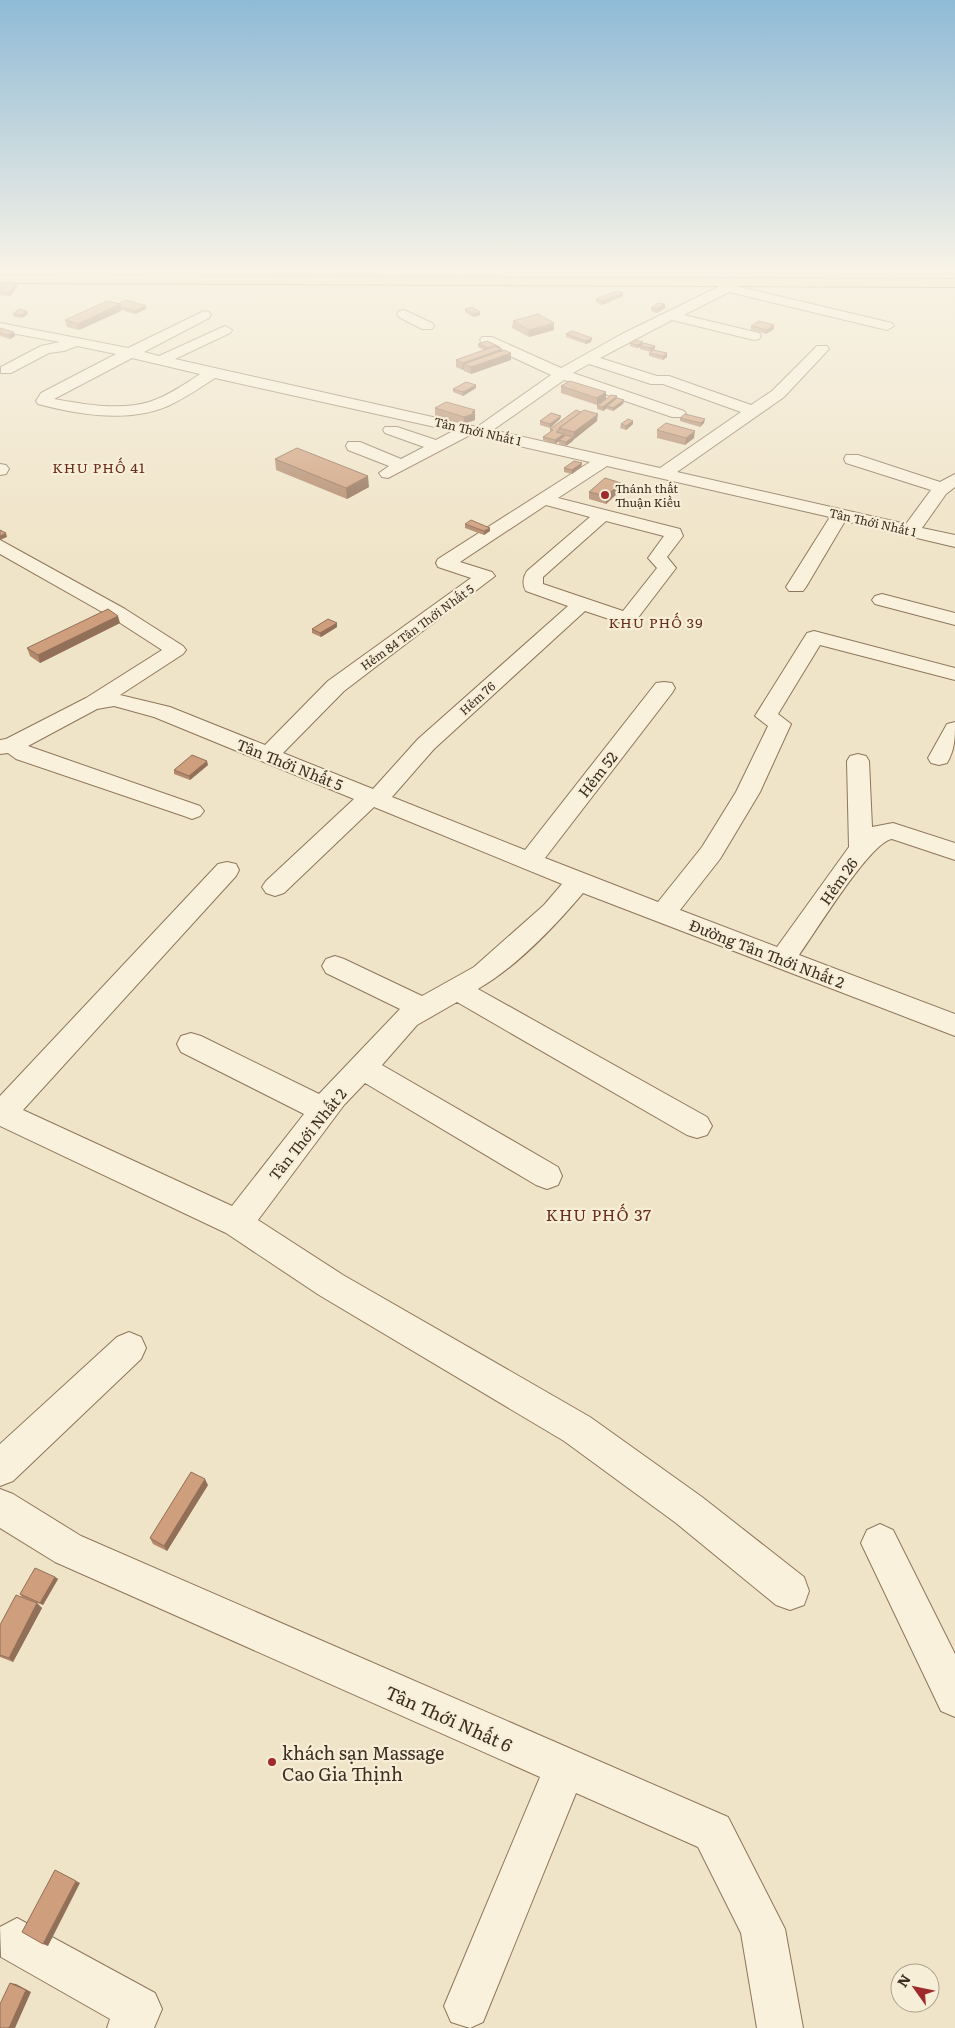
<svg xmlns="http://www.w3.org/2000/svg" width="955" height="2028" font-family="Literata,serif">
<rect width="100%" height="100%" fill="#f0e4c8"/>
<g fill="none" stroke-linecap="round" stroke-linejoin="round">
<g stroke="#8d765c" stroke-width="2">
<path id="minor" d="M731,278L738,282L735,286L892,323L894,326L887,330L729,292L684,315L759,333L761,336L759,339L754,340L672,320L600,358L657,376H669L751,405L772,391L817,346H827L829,349L784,397L677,472L906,524L931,490L846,463L844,459L846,455H858L940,482L955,474V487L946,494L922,528L955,535V547L845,521L806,587L803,591H789L786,587L830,517L607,466L558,498L680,529L683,536L667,557L676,568L634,623L627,625L585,611L434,749L392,797L525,850L656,683L664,682L672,683L675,688L672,693L545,858L658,902L702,847L736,792L768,726L755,716L807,633L814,631L955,668V680L820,645L778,714L791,724L760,792L720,859L680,910L777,947L849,847L847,761L850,756L858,754L866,756L869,761L872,827L893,823L955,843V860L892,839C870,842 815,933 799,955L955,1014V1036L583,893C556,925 515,968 478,989L707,1117L712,1126L707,1135L697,1138L687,1135L457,1002L417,1025L382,1065L558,1167L562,1176L558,1185L547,1189L536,1185L365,1083L344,1105L258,1220L343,1275L590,1417L702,1497L804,1577L809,1591L804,1605L790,1610L776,1605L676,1523L564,1441L319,1295L226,1233L0,1126V1096L218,864L227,862L236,864L239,870L236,876L23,1110L232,1206L304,1114L181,1052L177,1044L181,1036L191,1033L201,1036L319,1094L400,1009L326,973L322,966L326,959L335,956L344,959L422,996L474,967L544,905L562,884L374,807L284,893L275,896L266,893L262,887L266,881L354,799L154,717L114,706L97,709L28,746L200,806L204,811L200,816L192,819L184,816L16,759L8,753L0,754V740L6,739L86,698L162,650L111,617L0,554V540L125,609L183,646L186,650L183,654L120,695L170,707L265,745L328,681L471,578L438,567L436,563L438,559L590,462L470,435L388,478L382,477L379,473L389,466L348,450L346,446L348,442H360L401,459L424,447L385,433L383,430L385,427H397L436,440L453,431L215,378C200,388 185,398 168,406C129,423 79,415 38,404L36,401L41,393L116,354L77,346L64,351L49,353L11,373H1V367L41,346L60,342L0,331V323L128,348L204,311L209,312L211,315L209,318L144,352L159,356L225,326L232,330L230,333L175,359L477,427L551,375L482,343L480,340L482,337H492L561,368L622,334L722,285L726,279ZM132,358L200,374C184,385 167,396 149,402C120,411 83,404 54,399ZM589,364L651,384H663L741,412L660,468L493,430L564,380L672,417H684L686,414L684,411L573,373ZM546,505L590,517L527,571C523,577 522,585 526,591L568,606L418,739L373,789L283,753L344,691L495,576L492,572L460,562ZM606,521L664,536L648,558L657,568L623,611L543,584V577Z
M404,310L432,323L434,326L432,329H422L399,317L397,314L399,311Z
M0,464L6,465L9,469L6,474L0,475Z
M882,594L955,613V625L875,604L872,600L875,596Z
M955,722C955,738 955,749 947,763L939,765L931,763L928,758L947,724Z
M129,1332L141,1337L146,1348L141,1359L13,1481L0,1486V1444L117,1337Z
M0,1489L13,1494L81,1536L728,1817L785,1929L803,2028H757L741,1933L698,1847L576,1793L483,2022L470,2028L451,2022L444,2006L540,1777L55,1562L0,1528Z
M880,1524L893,1530L955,1654V1717L941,1711L861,1543L867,1530Z
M17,1918L155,1993L162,2009L154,2028H107L110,2019L1,1957L0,1927Z"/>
</g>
<g stroke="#5b4430" stroke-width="2">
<path id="major" d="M0,275L955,279V287L0,283Z"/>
</g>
<use href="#minor" fill="#faf1dc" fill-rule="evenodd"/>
<use href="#major" fill="#f3d9a0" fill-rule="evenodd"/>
</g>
<path fill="#b2896c" d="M17,283L18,286L10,296L0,295V287Z
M623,293V296L602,305L596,302V299Z
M118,304L146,309L135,314L121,310V311L79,330L67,327L65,320Z
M651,308H665L657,313L651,311Z
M465,309L480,315L473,317L465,312Z
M13,314H28L22,318L14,317Z
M513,321L554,330L529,337L512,328Z
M774,325V329L766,334L751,330V326Z
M0,328L15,336L10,339L0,336Z
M566,334L592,338L591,342L586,344L566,337Z
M630,343L642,344L655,349L653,350L667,353V357L663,360L649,356V353L651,352L640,349V347L637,348L630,346Z
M478,344L500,348L511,360L471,374L464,371V370H463L456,367V360L484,350L478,347Z
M561,386L606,392V399L617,396V398L624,400L623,404L613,411L607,409V408L603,411L597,409V406L603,401L597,405L561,393Z
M476,388L463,396L453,392V389Z
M435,408L475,412V420L464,424L435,416Z
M561,416L560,419L550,428L540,425V421Z
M680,418L704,423L700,427L680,421Z
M597,421L566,446L559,444V441L555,444L543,440V437L550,432V429Z
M633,421V424L626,430L620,428L621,424Z
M657,430L694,438L685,445L657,438Z
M275,459L369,487L347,499L276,470Z
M582,463L581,467L572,474L564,472V468Z
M621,483V490L606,504L589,499V492Z
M465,524L490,528V531L484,535L465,528Z
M120,623L40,663L30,656L27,648Z
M337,627L321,637L312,633V629Z
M208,765L190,780L174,774V770Z
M208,1485L167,1551L153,1544L150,1538Z
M55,1577L58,1579L43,1605L22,1597L20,1594Z
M37,1603L42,1608L13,1662L0,1657V1625Z"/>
<path fill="#916f58" d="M17,283L18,286L10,296V292Z
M623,293V296L602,305V301Z
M120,304L121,311L79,330L78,324Z
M665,304V308L657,313V309Z
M146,306V309L135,314V311Z
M27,311L28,314L22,318L21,315Z
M480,312V315L473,317V314Z
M554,323V330L529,337V330Z
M774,325V329L766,334L767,330Z
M14,332L15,336L10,339L9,335Z
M592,338L591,342L586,344V341Z
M643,342L642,345L640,346V347L637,348L638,345Z
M655,346V349L651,352V348Z
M500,347V350L502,349V356L464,364V370H463V363Z
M511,353V360L471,374V367Z
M667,353V357L663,360V356Z
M476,385V388L463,396V392Z
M606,392V399L597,405V398Z
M617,396V400L607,406V408L603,411V407Z
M624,400L623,404L613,411V408Z
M475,410V420L464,424V417Z
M598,414L597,421L573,440L574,432Z
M561,416L560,419L550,428V424Z
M705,419L704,423L700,427L701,423Z
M633,421V424L626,430V426Z
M695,431L694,438L685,445L686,438Z
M564,434V438L555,444V440Z
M573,437V441L566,446V442Z
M582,463L581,467L572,474V470Z
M368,476L369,487L347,499L346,488Z
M621,483V490L606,504V496Z
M490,528V531L484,535V531Z
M6,533L7,537L0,540V536Z
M118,616L120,623L40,663L38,655Z
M337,623V627L321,637L320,633Z
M207,761L208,765L190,780L189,776Z
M205,1479L208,1485L167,1551L164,1546Z
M55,1577L58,1579L43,1605L40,1603Z
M37,1603L42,1608L13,1662L9,1658Z
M76,1881L80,1883L48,1946L43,1944Z
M10,1983L16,1984L31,1992L15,2028H9Z"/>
<path fill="#cf9f7d" stroke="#916f58" d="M4,283H17L10,292H0V287Z
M617,291L623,293L602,301L596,299Z
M126,300L146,306L135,311L120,307V304H118Z
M107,301L120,304L78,324L65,320Z
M658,303L665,304L657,309L651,308Z
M472,307L480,312L473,314L465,309Z
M19,309L27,311L21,315L13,314Z
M538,314L554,323L529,330L513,321Z
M759,321L774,325L767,330L751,326Z
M0,328L14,332L9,335L0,333Z
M572,331L592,338L586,341L566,334Z
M635,340L643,342L638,345L630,343Z
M487,341L500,347L499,348L495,346L488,348L478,344Z
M644,343L655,346L651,348L640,346Z
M495,346L502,349L463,363L456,360Z
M504,350L511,353L471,367L464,364Z
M653,350L667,353L663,356L649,353Z
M570,381L606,392L597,398L561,386Z
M466,382L476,385L463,392L453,389Z
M611,395L617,396L603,407L597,406Z
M617,398L624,400L613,408L607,406Z
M446,402L475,410L472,412L475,413L464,417L435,408Z
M576,410L581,412L559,428V430L556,432L564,434L555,440L543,437L553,430L550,429Z
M584,410L598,414L574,432L559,428Z
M551,413L561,416L550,424L540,421Z
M685,414L705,419L701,423L680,418Z
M628,419L633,421L626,426L621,424Z
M666,423L695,431L686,438L657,430Z
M566,435L573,437L566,442L559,440Z
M297,448L368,476L346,488L275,459Z
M574,461L582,463L572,470L564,468Z
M605,478L621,483L606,496L589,492Z
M471,520L490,528L484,531L465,524Z
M0,530L6,533L0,536Z
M108,609L118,616L38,655L27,648Z
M328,619L337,623L320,633L312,629Z
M192,755L207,761L189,776L174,770Z
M191,1472L205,1479L164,1546L150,1538Z
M35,1568L55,1577L40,1603L20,1594Z
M16,1595L37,1603L9,1658L0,1655V1625Z
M55,1870L76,1881L43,1944L22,1932Z
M10,1983L26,1990L9,2028H0V2004Z"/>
<linearGradient id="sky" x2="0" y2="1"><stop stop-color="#8fbad6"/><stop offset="0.49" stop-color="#f8f3e6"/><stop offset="1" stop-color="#f8f3e6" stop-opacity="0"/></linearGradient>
<rect width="955" height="552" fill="url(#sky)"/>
<g fill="#9e2a2b" stroke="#f7eed8" stroke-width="2">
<circle cx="605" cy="495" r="5"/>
<circle cx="272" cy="1762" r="5"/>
</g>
<g text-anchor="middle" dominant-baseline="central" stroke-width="4.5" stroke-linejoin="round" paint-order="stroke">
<g font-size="12" fill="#3d2e20" stroke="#f7eed8">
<text transform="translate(478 431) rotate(13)">Tân Thới Nhất 1</text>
<text transform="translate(873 522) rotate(13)">Tân Thới Nhất 1</text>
<text transform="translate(417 627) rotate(-36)">Hẻm 84 Tân Thới Nhất 5</text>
<text transform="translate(477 698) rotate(-42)">Hẻm 76</text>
</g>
<g font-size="12" fill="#3d2e20" stroke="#f7eed8" text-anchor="start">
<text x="615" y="488">Thánh thất<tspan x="615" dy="14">Thuận Kiều</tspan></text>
</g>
<g font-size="14" letter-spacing="1" fill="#6b2e1e" stroke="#f7eed8">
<text x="99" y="467">KHU PHỐ 41</text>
<text x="656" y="622">KHU PHỐ 39</text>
</g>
<g font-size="15" fill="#3d2e20" stroke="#f7eed8">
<text transform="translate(290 764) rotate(22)">Tân Thới Nhất 5</text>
<text transform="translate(597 774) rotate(-52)">Hẻm 52</text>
<text transform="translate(838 881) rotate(-55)">Hẻm 26</text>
<text transform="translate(767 953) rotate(21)">Đường Tân Thới Nhất 2</text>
<text transform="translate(307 1134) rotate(-51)">Tân Thới Nhất 2</text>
</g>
<g font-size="16" letter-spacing="1" fill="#6b2e1e" stroke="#f7eed8">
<text x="599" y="1214">KHU PHỐ 37</text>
</g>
<g font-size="18" fill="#3d2e20" stroke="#f7eed8">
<text transform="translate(449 1718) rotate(24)">Tân Thới Nhất 6</text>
</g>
<g font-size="18" fill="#3d2e20" stroke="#f7eed8" text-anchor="start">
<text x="282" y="1752">khách sạn Massage<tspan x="282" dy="21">Cao Gia Thịnh</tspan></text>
</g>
</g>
<g transform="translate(915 1988) rotate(303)"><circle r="24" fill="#f7eed8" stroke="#ada18e"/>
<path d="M0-4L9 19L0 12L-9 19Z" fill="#9e2a2b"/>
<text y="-8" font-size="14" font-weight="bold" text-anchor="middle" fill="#3d2e20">N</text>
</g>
</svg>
